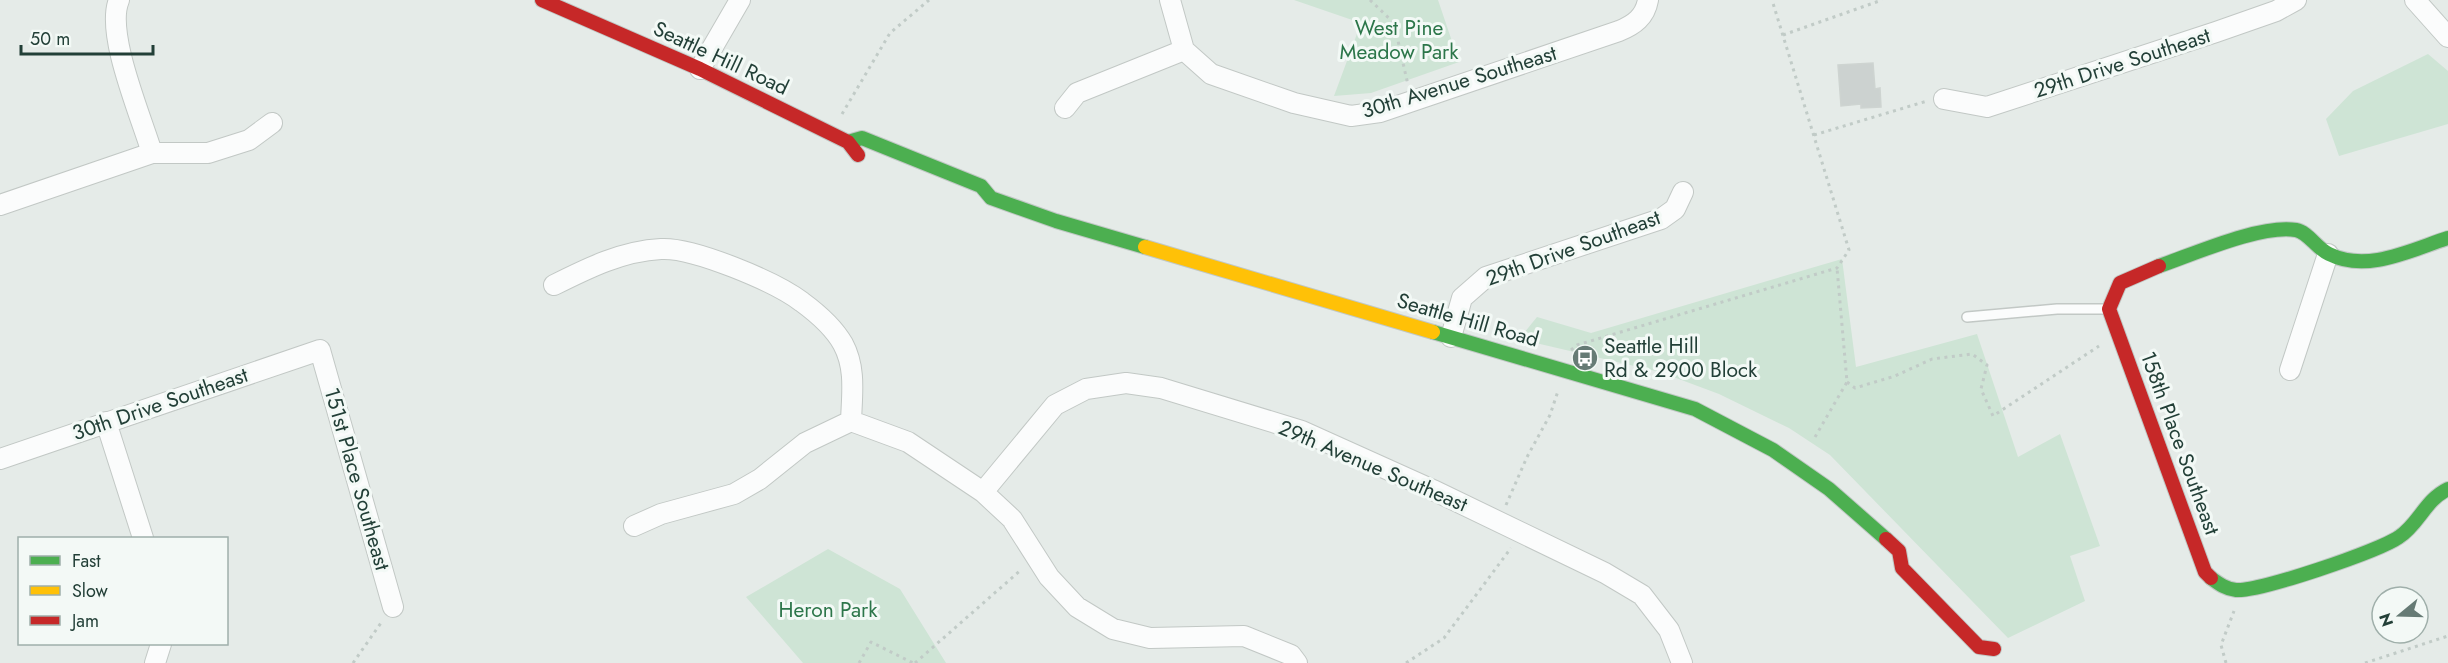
<svg xmlns="http://www.w3.org/2000/svg" width="2448" height="663" font-family="Jost,sans-serif">
<rect width="100%" height="100%" fill="#e5ebe8"/>
<path fill="#cee4d5" d="M1294,0H1438L1459,62L1371,93L1334,96L1361,23Z
M2428,54L2448,71V124L2339,156L2326,119L2353,91Z
M1842,259L1856,367L1977,334L2018,457L2060,434L2100,546L2070,556L2085,601L2008,638L1830,455L1789,428L1719,394L1660,372L1519,339L1537,317L1591,333Z
M828,549L900,589L946,663H803L746,597Z"/>
<path fill="#ccd2d0" stroke="#ced4d1" stroke-width="1.5" d="M1873,63L1875,89L1880,88L1881,107L1861,108V104L1841,106L1838,65Z"/>
<g fill="none" stroke-linecap="round" stroke-linejoin="round">
<g stroke="#c2c8c5" stroke-width="12">
<path id="lane" d="M1967,317L2057,309H2107"/>
</g>
<g stroke="#c2c8c5" stroke-width="22">
<path id="street" d="M119,0C105,33 141,116 152,153
M1170,0L1184,50L1211,74L1294,103L1351,116L1380,112L1619,31C1634,25 1645,17 1648,0
M2415,0L2448,37
M700,69L740,0
M1944,99L1987,107L2216,32L2276,11L2296,0
M1065,108L1077,93L1184,50
M0,205L152,153H208L249,140L272,123
M554,285C588,268 622,251 661,249C693,247 776,282 802,302C817,313 834,328 843,344C856,368 852,394 851,421
M1451,337L1462,298L1486,277L1661,219L1675,209L1683,192
M2290,370L2328,254
M851,421L908,442L983,492L1012,519L1049,577L1077,607L1113,629L1150,638L1244,636L1291,655L1297,663
M106,422L143,538
M0,459L320,350L393,607
M983,492L1055,405L1086,389L1126,383L1161,388L1302,431L1433,490L1605,573L1642,595L1669,630L1682,663
M634,526L661,514L734,494L760,479L805,443L851,421
M155,663L161,644"/>
</g>
<g stroke="#c1c8c5" stroke-width="16">
<path id="fast" d="M848,142L862,138L981,186L991,198L1056,221L1145,247
M2159,266C2194,254 2261,224 2296,230C2308,232 2317,249 2329,254C2367,273 2411,250 2448,238
M1433,332L1695,409L1773,450L1829,489L1886,539
M2211,578C2219,584 2226,589 2236,590C2259,592 2379,551 2399,537C2419,524 2425,500 2448,489"/>
</g>
<g stroke="#c1c8c5" stroke-width="16">
<path id="slow" d="M1145,247L1433,332"/>
</g>
<g stroke="#c1c8c5" stroke-width="16">
<path id="jam" d="M542,0L700,69L848,142L858,155
M2159,266L2120,283L2109,309L2205,572L2211,578
M1886,539L1899,551L1902,568L1979,647L1994,649"/>
</g>
<path stroke="#c1cbc7" stroke-width="3" stroke-dasharray="3 4.5" stroke-linecap="butt" d="M1370,0L1394,23L1408,85
M1783,35L1882,0
M842,114L890,33L929,0
M1814,135L1927,101
M1571,350L1577,345L1837,268L1849,250L1772,0
M1847,382L1855,388L1895,376L1932,359L1972,354L1987,365L1981,389L1993,416L2099,346
M1815,437L1847,382L1837,268
M1506,505L1527,457L1550,415L1558,391
M353,663L383,620
M859,663L871,642L913,663
M915,663L1022,569
M1406,663L1444,638L1511,548
M2226,663L2221,645L2234,611
M2365,663L2448,636"/>
<use href="#lane" stroke="#fbfcfc" stroke-width="9"/>
<use href="#street" stroke="#fbfcfc" stroke-width="20"/>
<use href="#fast" stroke="#4caf50" stroke-width="14"/>
<use href="#slow" stroke="#ffc107" stroke-width="14"/>
<use href="#jam" stroke="#c62828" stroke-width="14"/>
</g>
<defs>
<g id="bus-disc" transform="scale(1.35)"><circle r="9.5" fill="#667b75" stroke="#f3f9f6"/><path d="M-5-6H5V4H4V6H2V4H-2V6H-4V4H-5ZM-3.5-4V0h7V-4ZM-3.5 1.2v1.5H-2V1.2ZM2 1.2v1.5H3.5V1.2Z" fill="#fff"/></g>
</defs>
<g fill-rule="evenodd">
<use href="#bus-disc" x="1585" y="358"/>
</g>
<g text-anchor="middle" dominant-baseline="central" stroke-width="6" stroke-linejoin="round" paint-order="stroke">
<g font-size="21" fill="#2c764a" stroke="#f3f9f6">
<text x="1399" y="28">West Pine<tspan x="1399" dy="24">Meadow Park</tspan></text>
<text x="828" y="610">Heron Park</text>
</g>
<g font-size="21" fill="#223f37" stroke="#f3f9f6">
<text transform="translate(721 58) rotate(25)">Seattle Hill Road</text>
<text transform="translate(2122 63) rotate(-18)">29th Drive Southeast</text>
<text transform="translate(1459 82) rotate(-17)">30th Avenue Southeast</text>
<text transform="translate(1573 248) rotate(-20)">29th Drive Southeast</text>
<text transform="translate(1468 320) rotate(16)">Seattle Hill Road</text>
<text transform="translate(160 404) rotate(-19)">30th Drive Southeast</text>
<text transform="translate(2180 443) rotate(70)">158th Place Southeast</text>
<text transform="translate(1373 466) rotate(23)">29th Avenue Southeast</text>
<text transform="translate(357 479) rotate(74)">151st Place Southeast</text>
</g>
<g font-size="21" fill="#223f37" stroke="#f3f9f6" text-anchor="start">
<text x="1604" y="346">Seattle Hill<tspan x="1604" dy="24">Rd &amp; 2900 Block</tspan></text>
</g>
</g>
<rect x="18" y="537" width="210" height="108" fill="#f3f9f6" stroke="#9fafaa" stroke-width="1.5"/>
<rect x="30" y="556" width="30" height="9" fill="#4caf50" stroke="#9fafaa" stroke-width="1.5"/>
<text x="72" y="567" font-size="18" fill="#223f37">Fast</text>
<rect x="30" y="586" width="30" height="9" fill="#ffc107" stroke="#9fafaa" stroke-width="1.5"/>
<text x="72" y="597" font-size="18" fill="#223f37">Slow</text>
<rect x="30" y="616" width="30" height="9" fill="#c62828" stroke="#9fafaa" stroke-width="1.5"/>
<text x="72" y="627" font-size="18" fill="#223f37">Jam</text>
<g transform="translate(2400 615) rotate(251)"><circle r="28" fill="#f3f9f6" stroke="#9fafaa" stroke-width="1.5"/>
<path d="M0-4.5L10 22L0 15L-10 22Z" fill="#667b75"/>
<text y="-9" font-size="16" font-weight="bold" text-anchor="middle" fill="#223f37">N</text>
</g>
<path d="M21 45v9h132v-9" fill="none" stroke="#223f37" stroke-width="3"/>
<text x="30" y="45" font-size="18" fill="#223f37" stroke="#f3f9f6" stroke-width="4.5" paint-order="stroke">50 m</text>
</svg>
